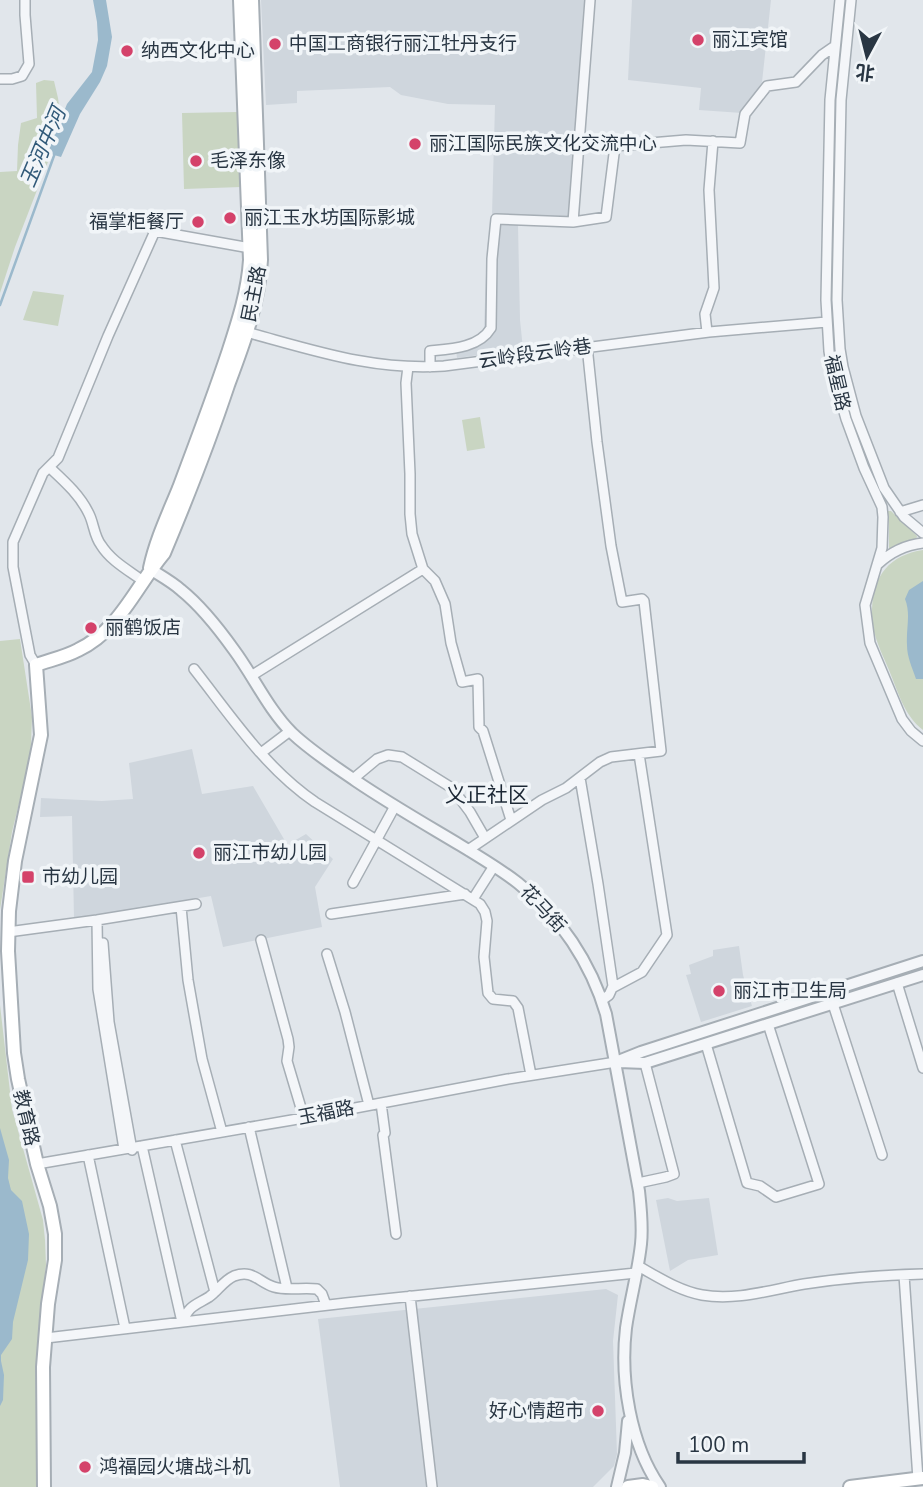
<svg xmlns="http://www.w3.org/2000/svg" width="923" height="1487" font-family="'Nunito Sans','Noto Sans SC',sans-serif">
<rect width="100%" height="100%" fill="#e1e6eb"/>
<path fill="#cfd6dd" d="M261,0H586L571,225H518L520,320L523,349L457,358L455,343L479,339L484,328L487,248L492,215L495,105L448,104L401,95L390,87L297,91V103L266,105Z
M632,0H771L762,82L742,113L699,110L701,88L628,80Z
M192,749L202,794L253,786L288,846L295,845L294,841L306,834L333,859L315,887L322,927L223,947L211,896L74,919L72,816L40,817L41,798L102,801L133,799L129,763Z
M739,946L743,975L752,1006L701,1022L686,975L691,974L689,965L713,956V950Z
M668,1198L677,1201L709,1198L718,1255L688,1260L670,1271L656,1200Z
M606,1289L618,1295L613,1341L617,1454L614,1466L593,1487H340L318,1319Z"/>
<path fill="#c9d5c2" d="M44,80L54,81L58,98L61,119L48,153L51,154L15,247L0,293V172L17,171L18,145L21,123L37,118L36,83Z
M238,112L241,187L184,189L182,113Z
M33,291L64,295L58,326L23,320Z
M480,417L485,448L467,451L462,420Z
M888,511H891L917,536L916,540L889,550V524L887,512Z
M923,550V730C905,716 899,695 891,675C886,662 879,649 875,635C872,627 872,617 872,609C873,575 890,555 923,550Z
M20,639L32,717L31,745L28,767L12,832L0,910V641Z
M0,1005L12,1109L43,1220L45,1240L46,1265L37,1347V1487H0Z"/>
<path fill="#9bb9cc" d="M93,0H106L112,37L107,66L100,82L80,114L61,157L47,153L67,104L92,72L98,40L97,22Z
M923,581V679H916C912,667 907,657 907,645C906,628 911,614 905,599L909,590Z
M0,1128L9,1160L8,1178L11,1190L22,1201L29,1234L28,1260L13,1322L12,1339L1,1355V1361L4,1375L3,1400L0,1406Z"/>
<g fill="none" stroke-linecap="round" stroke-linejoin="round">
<path stroke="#9bb9cc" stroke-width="2.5" d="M0,305L55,153"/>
<g stroke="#a6aeb5" stroke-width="12">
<path id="minor" d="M840,0L830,100L826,300L829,351L832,369L846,419L864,468L882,507L883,517L882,548L865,605L870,643L902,719L911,731L923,741
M851,0L841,100L837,300L840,349L843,367L856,416L884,488L904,517L923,533
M0,79H12L22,76L29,64L25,15V0
M573,222L590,0
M246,332C313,350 373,371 444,366L709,332L827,322
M707,332L705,314L714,288L709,190L713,141
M408,367L406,383L410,474V514L412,534L423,569L435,581L445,604L451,643L462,682L478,679L479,727L483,731L511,820
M430,367V351C451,349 479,348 491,328L492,259L496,219L573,222L606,217L615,146L686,140L740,143L745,114L767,86L796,82L822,55L835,46
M49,467C64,481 80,495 89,514C94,524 94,536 101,545C111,561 128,570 143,581
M900,512L923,505
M878,564C891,552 905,545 923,543
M36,665L30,655L13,567V542L43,473L58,458L108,336L155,231L250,248
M194,669C231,716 265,768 315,802L480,904L485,912L487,921L484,957L488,993L493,999L513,1001L518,1008L531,1075
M251,676L423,569
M261,753L290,731
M580,778L598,884L613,986L609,995L602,1000
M353,779L377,759L388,755L402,757L452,788L470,812L485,838
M468,850L542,800L566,788L600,762L611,757L661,751L644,601L642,599L622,602L611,546L597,442L587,346
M353,883L395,806
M473,899L494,866
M181,907L188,980L202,1059L222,1132
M331,914L465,894
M97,920L98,989L124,1149
M8,932L97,920L196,904
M261,940L288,1039L289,1047L287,1061L304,1118
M103,943L109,1022L132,1150
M327,954L345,1012L369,1105
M897,983L923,1068
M612,988L642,972L667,935L639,754
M833,1004L882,1155
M706,1044L747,1183L760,1186L776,1197L819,1184L768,1024
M381,1103L385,1133L383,1135L396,1234
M249,1127L287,1288
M175,1140L215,1292
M142,1146L182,1322
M88,1155L125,1328
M37,1164L292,1120L508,1079L616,1062
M638,1183L666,1177L674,1174L645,1063
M638,1266C658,1277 679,1291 702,1295C736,1301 770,1290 804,1284C843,1278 883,1275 923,1274
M904,1275L918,1479
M410,1296L432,1487
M182,1322C190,1305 194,1306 209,1297C218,1291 223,1281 234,1276C253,1269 258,1282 274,1287C287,1291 303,1287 317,1289L322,1294L326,1305
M46,1338L346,1303L636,1273"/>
</g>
<g stroke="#a6aeb5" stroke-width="14">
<path id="tertiary" d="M150,569C161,576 172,582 181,590C201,606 219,629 234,650C254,677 268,709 292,733C311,751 334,766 356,781C390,804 425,824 460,845C480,857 500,869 518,883C560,916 591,963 606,1014L639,1191C641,1209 643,1226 641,1244C638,1272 630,1300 626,1328C620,1379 630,1444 660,1487
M616,1062L641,1052L923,961
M619,1062L645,1063L923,975
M617,1487L625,1453L628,1421"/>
</g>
<g stroke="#a6aeb5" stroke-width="16">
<path id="secondary" d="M150,568C156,540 168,515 179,488C196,443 213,398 228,353C238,322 248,292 250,260L240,0
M44,1487L43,1367L48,1304L55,1260V1234L50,1206L37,1164L18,1079L14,1053L8,951L9,911L15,861L41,735L36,665C50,660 65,657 78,650C120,630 136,586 164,553C187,498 209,442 228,385C243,345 259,303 261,260L252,0
M628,1487L643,1485L652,1487
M850,1487L923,1478"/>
</g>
<use href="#minor" stroke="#f4f6f9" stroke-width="9"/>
<use href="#tertiary" stroke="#f4f6f9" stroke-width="10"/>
<use href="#secondary" stroke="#fff" stroke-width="12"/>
</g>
<g fill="#d4426a" stroke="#f1f5f8" stroke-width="2.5">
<circle cx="698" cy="40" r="7"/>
<circle cx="275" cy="44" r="7"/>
<circle cx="127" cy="51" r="7"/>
<circle cx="415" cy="144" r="7"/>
<circle cx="196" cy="161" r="7"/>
<circle cx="230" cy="218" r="7"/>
<circle cx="198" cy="222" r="7"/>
<circle cx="91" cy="628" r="7"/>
<circle cx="199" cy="853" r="7"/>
<rect x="21" y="870" width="14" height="14" rx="3.5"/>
<circle cx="719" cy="991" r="7"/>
<circle cx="598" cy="1411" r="7"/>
<circle cx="85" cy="1467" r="7"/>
</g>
<g text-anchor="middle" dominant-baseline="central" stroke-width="7" stroke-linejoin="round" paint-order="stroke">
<g font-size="19" fill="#293643" stroke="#f1f5f8" text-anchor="start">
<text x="712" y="40">丽江宾馆</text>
<text x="289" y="44">中国工商银行丽江牡丹支行</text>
<text x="141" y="51">纳西文化中心</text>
<text x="429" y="144">丽江国际民族文化交流中心</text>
<text x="210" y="161">毛泽东像</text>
<text x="244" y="218">丽江玉水坊国际影城</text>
<text x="184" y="222" text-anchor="end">福掌柜餐厅</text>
<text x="105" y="628">丽鹤饭店</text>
<text x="213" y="853">丽江市幼儿园</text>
<text x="42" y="877">市幼儿园</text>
<text x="733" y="991">丽江市卫生局</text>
<text x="584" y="1411" text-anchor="end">好心情超市</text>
<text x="99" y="1467">鸿福园火塘战斗机</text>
</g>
<g font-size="19" fill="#293643" stroke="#f1f5f8">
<text transform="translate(254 294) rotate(-79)">民主路</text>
<text transform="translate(535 354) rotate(-8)">云岭段云岭巷</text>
<text transform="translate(837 383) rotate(77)">福星路</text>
<text transform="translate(543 909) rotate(47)">花马街</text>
<text transform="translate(326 1113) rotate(-11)">玉福路</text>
<text transform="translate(26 1118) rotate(77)">教育路</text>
</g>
<g font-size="21" font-style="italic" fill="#315a79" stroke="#f1f5f8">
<text transform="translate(43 147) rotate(-67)">玉河中河</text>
</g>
<g font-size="21" fill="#1b2734" stroke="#f1f5f8">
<text x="487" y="795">义正社区</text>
</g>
</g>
<g transform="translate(867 56) rotate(187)" stroke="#f1f5f8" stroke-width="5" paint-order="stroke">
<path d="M0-5L12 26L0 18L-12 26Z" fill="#293643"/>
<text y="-10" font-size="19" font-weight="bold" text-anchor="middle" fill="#293643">北</text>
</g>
<path d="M678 1452v10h126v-10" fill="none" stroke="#293643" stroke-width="3.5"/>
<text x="688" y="1452" font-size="21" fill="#293643" stroke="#f1f5f8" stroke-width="5" paint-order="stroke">100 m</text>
</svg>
